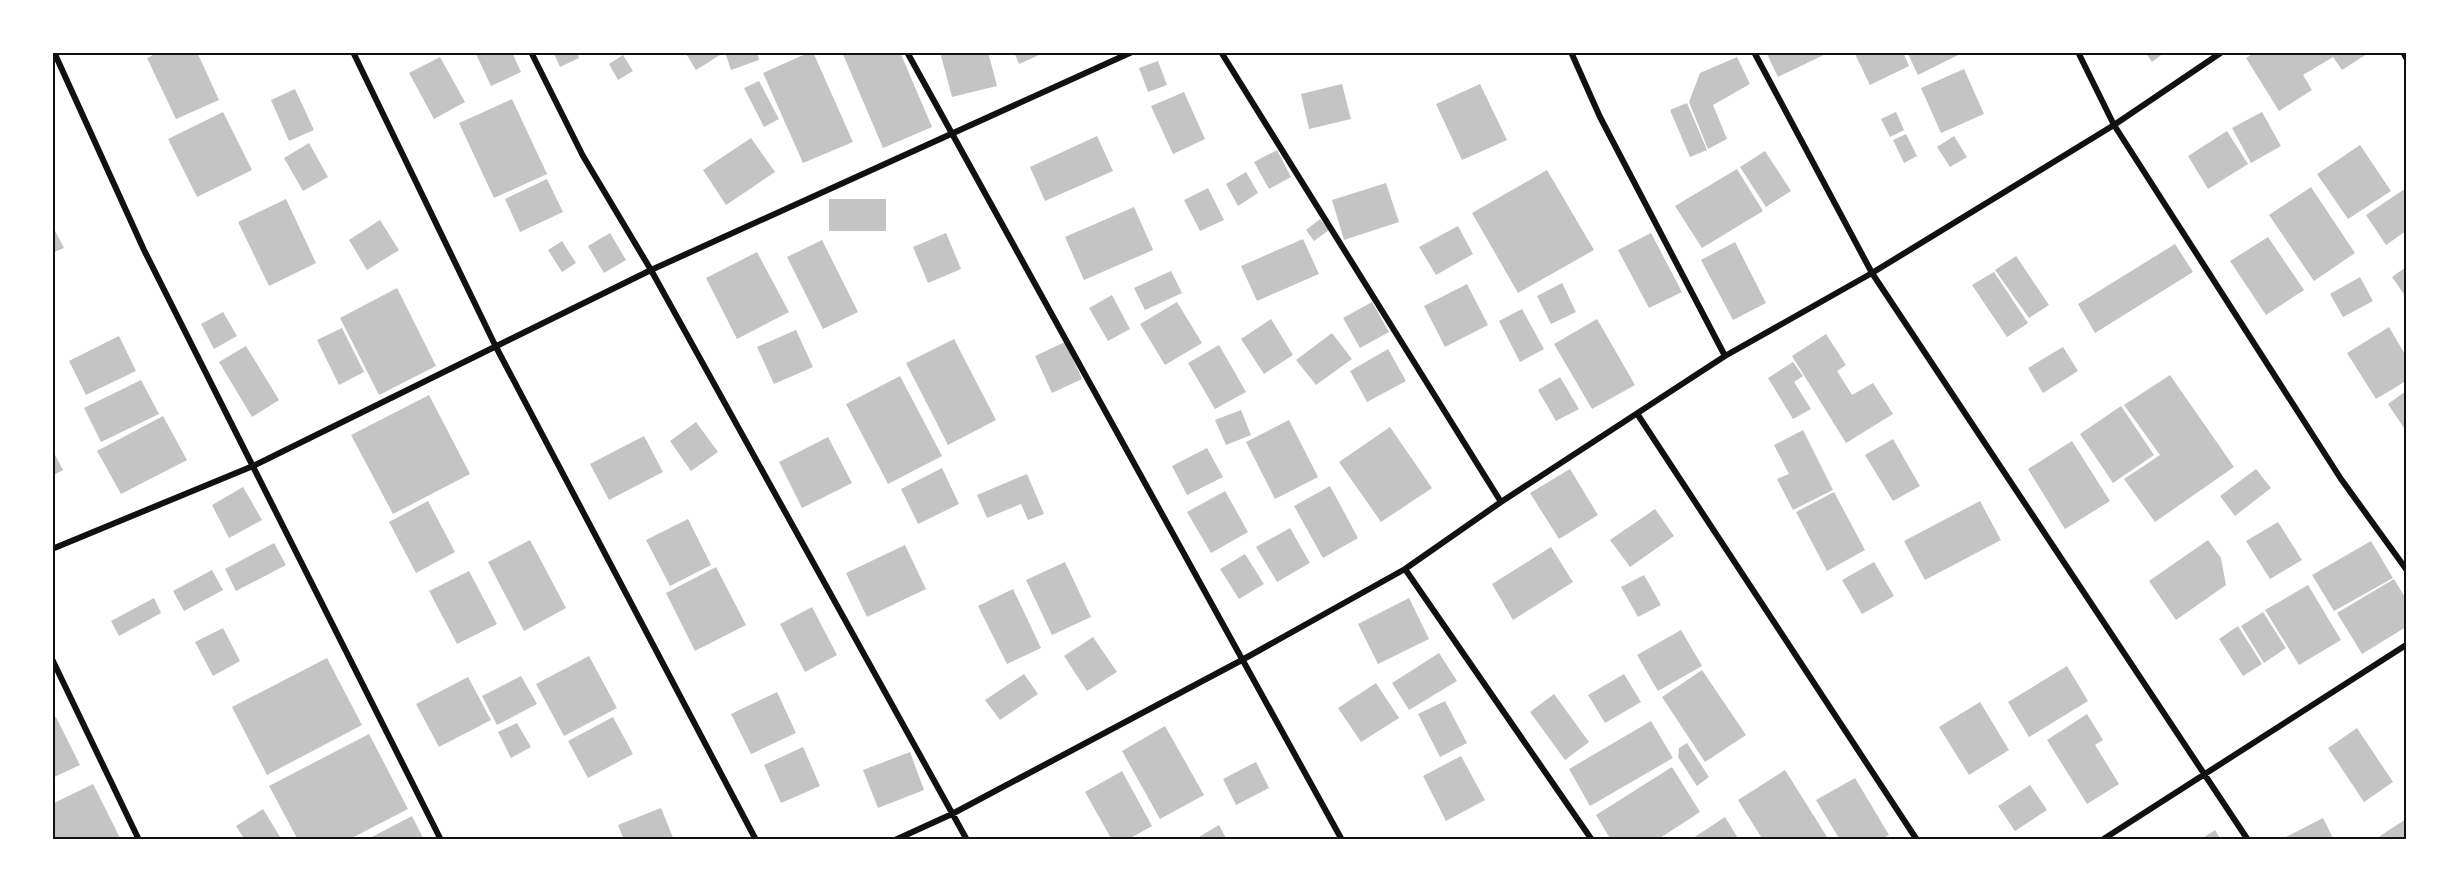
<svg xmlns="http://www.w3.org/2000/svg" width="2459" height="892" font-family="'Fira Sans',sans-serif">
<rect width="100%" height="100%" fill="#fff"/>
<path fill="#c4c4c4" d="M159,52H197L219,100L176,119L147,58Z
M475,52H512L521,72L491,86Z
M553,52H577L579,58L560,67Z
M685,52H719L720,55L696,70Z
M725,52H757L759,60L731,70Z
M810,52H813L853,142L803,163L763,73Z
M842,52H900L932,127L883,148Z
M940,52H988L997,86L952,97Z
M1014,52H1046L1019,64Z
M1766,52H1830L1778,77Z
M1854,52H1903L1909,66L1870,85Z
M1907,52H1964L1918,75Z
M2145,52H2165L2152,62Z
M2255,52H2370L2342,70L2333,57L2303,75L2312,90L2279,111L2246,58Z
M623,55L633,71L618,80L609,64Z
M440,57L465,102L434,119L409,73Z
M1737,57L1750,84L1713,105L1727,139L1708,149L1689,102L1700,73Z
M1158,61L1167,85L1148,92L1139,68Z
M1964,69L1984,114L1941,133L1921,88Z
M759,81L779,119L764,127L744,88Z
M1342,84L1351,119L1309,129L1301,94Z
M1480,84L1507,140L1462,160L1436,104Z
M295,89L314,130L289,141L271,100Z
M1184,92L1205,139L1173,154L1151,106Z
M512,99L547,174L494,198L459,123Z
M1687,103L1707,150L1690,157L1670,110Z
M223,112L252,170L197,197L168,139Z
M1896,112L1904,130L1890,137L1881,119Z
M2262,112L2281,146L2251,163L2232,128Z
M2227,131L2248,164L2208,189L2188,156Z
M1906,134L1917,156L1904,163L1893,140Z
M1097,136L1113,171L1045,201L1030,167Z
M1954,136L1967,157L1950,167L1937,147Z
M751,138L775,172L726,205L703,170Z
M309,143L328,177L303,191L284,158Z
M2360,145L2391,191L2348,219L2317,174Z
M1277,150L1291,177L1269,189L1254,162Z
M1765,151L1791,191L1766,207L1740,167Z
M1737,169L1763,211L1702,248L1675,206Z
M1547,170L1594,250L1518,293L1472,213Z
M1246,172L1258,193L1238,206L1226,184Z
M547,179L563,212L520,232L505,199Z
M1386,183L1399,222L1344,240L1332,200Z
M2311,187L2355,253L2314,281L2269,215Z
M1208,188L1224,220L1200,231L1184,200Z
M2406,188V231L2386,245L2366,215Z
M286,199L316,263L269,286L238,222Z
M829,199H886V231H829Z
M1134,207L1153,250L1084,280L1065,237Z
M1320,219L1329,230L1314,241L1306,230Z
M380,220L399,250L367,270L349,240Z
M52,225L64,248L52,253Z
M1458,226L1473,254L1436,275L1419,247Z
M610,233L626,260L604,273L588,246Z
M946,233L961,269L928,283L913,247Z
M1651,233L1682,292L1649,308L1618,250Z
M2268,237L2304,290L2266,315L2230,261Z
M1303,239L1319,274L1257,301L1241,266Z
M822,240L858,312L823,329L787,257Z
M562,241L576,263L562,272L548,250Z
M1735,242L1766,303L1733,320L1701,260Z
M2175,244L2193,272L2095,333L2078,304Z
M757,252L789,312L737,339L706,278Z
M2016,256L2049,305L2029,318L1995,270Z
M2406,267V297L2392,277Z
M1171,271L1182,293L1145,310L1134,288Z
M1994,272L2028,323L2007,337L1972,285Z
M2360,277L2373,301L2343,317L2330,294Z
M1562,283L1576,312L1551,324L1537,296Z
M1467,284L1488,325L1445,347L1424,306Z
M397,288L436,366L379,395L340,318Z
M1112,295L1130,329L1108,341L1089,308Z
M1177,302L1202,343L1165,365L1140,324Z
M1372,302L1389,332L1360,348L1343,318Z
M1522,309L1544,349L1520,362L1499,321Z
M223,312L237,336L214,349L201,324Z
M1271,319L1293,355L1264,374L1241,339Z
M1597,319L1635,385L1592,409L1554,344Z
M2389,327L2406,356V381L2376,399L2347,353Z
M342,328L364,372L339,385L317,340Z
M796,330L813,367L774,384L757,347Z
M1332,333L1352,359L1316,385L1296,360Z
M1826,334L1846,365L1837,371L1852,395L1873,383L1893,414L1846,443L1792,356Z
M119,336L136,371L86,395L69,361Z
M954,339L996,420L948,445L906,363Z
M1065,342L1082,379L1052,393L1035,356Z
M1219,345L1246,392L1215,409L1188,363Z
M246,346L279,400L252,417L219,362Z
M2063,347L2078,371L2043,393L2028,368Z
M1388,349L1406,381L1367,402L1350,371Z
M1793,362L1803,376L1794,382L1811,409L1793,419L1768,378Z
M2170,375L2234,467L2155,522L2124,479L2160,455L2124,405Z
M900,376L942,456L888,484L846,404Z
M1560,377L1579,409L1556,421L1538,390Z
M141,380L159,414L101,442L84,408Z
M2406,391V431L2388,404Z
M429,395L470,474L393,514L351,435Z
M2121,406L2154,455L2113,483L2080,434Z
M1241,410L1251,435L1226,445L1215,420Z
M163,416L187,460L121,494L97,451Z
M1289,420L1318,477L1275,499L1246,442Z
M696,422L718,452L691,471L670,441Z
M1390,427L1432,488L1381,522L1339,462Z
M1803,430L1833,490L1793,510L1777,479L1789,474L1774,445Z
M644,436L663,472L609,500L590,464Z
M828,437L852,483L802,508L779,462Z
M1893,439L1920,486L1893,501L1865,455Z
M2072,441L2110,501L2065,529L2028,469Z
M1207,448L1223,477L1187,495L1172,466Z
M52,449L63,470L52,476Z
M942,468L959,504L918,524L901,489Z
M1570,469L1598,515L1559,539L1530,493Z
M2256,469L2271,488L2235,516L2220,496Z
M1027,474L1044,514L1028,520L1021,504L987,518L977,495Z
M1330,486L1358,538L1323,558L1294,506Z
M243,487L262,520L229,538L212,505Z
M1225,491L1248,532L1211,553L1187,512Z
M1834,492L1865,550L1827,571L1796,512Z
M428,501L455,552L416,573L389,522Z
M1980,501L2001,540L1925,580L1904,541Z
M1655,509L1674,536L1630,567L1610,540Z
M688,519L711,565L670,586L646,540Z
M2278,522L2302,560L2270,579L2246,541Z
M1290,528L1310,563L1277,582L1256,547Z
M530,540L566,608L524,631L488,562Z
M2208,540L2221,558L2226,585L2176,620L2149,581Z
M2371,541L2393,578L2334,611L2312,575Z
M274,543L286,565L236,591L225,569Z
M905,545L926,589L867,617L846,573Z
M1551,547L1573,582L1513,620L1492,584Z
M1245,554L1264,584L1239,599L1220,569Z
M1065,562L1091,617L1052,635L1026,580Z
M1874,562L1894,596L1862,614L1842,580Z
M716,567L746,625L695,651L666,593Z
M212,570L223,590L184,611L173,591Z
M469,571L497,624L457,644L429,591Z
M1644,575L1661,605L1638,617L1621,587Z
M2394,579L2406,599V627L2362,654L2337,613Z
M2308,585L2341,640L2299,665L2265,610Z
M1013,589L1041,648L1007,664L978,606Z
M154,598L161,613L119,636L111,621Z
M1409,598L1429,639L1378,664L1358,624Z
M812,607L837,655L805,672L780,624Z
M2263,612L2286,648L2264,663L2241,626Z
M2238,626L2262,664L2243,676L2219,639Z
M223,628L240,661L213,676L195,642Z
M1681,630L1702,666L1658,691L1637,655Z
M1093,637L1117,672L1087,691L1064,656Z
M1439,653L1457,681L1409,710L1392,683Z
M589,656L617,708L564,736L536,684Z
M327,658L362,725L267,775L232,707Z
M2067,666L2088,701L2029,737L2008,702Z
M1702,670L1746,735L1705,762L1662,697Z
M1024,674L1038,694L1000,720L985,700Z
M1624,674L1641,702L1605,723L1588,695Z
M521,676L537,704L497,725L482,696Z
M468,677L491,720L439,747L416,704Z
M1376,683L1399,718L1361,742L1338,708Z
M777,692L796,733L751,754L731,714Z
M1554,694L1589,742L1565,760L1530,712Z
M1445,701L1467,743L1440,757L1418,714Z
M1980,702L2009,750L1969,775L1939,727Z
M2087,714L2103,740L2095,745L2119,784L2087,804L2047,740Z
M56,717L80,765L52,778V718Z
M613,717L633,754L588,778L568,741Z
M1651,721L1673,758L1590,806L1569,769Z
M517,723L531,747L511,758L498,732Z
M1165,726L1204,795L1160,819L1122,751Z
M2357,728L2393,782L2364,802L2328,748Z
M369,734L408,809L348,840H298L269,786Z
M1687,743L1709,777L1697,786L1678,757L1679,748Z
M803,747L820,786L781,803L764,765Z
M910,752L924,790L878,808L863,770Z
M1461,756L1485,800L1446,821L1423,776Z
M1256,762L1269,788L1236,805L1223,779Z
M1672,767L1700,812L1657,840H1611L1596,815Z
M1785,770L1829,840H1763L1738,800Z
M1122,771L1152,826L1127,840H1112L1085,792Z
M1855,778L1889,835L1880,840H1840L1816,800Z
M93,784L121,840H52V804Z
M2030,785L2047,810L2015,831L1998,806Z
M661,808L674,840H624L618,825Z
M263,809L282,840H245L236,826Z
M412,816L424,840H366Z
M1725,817L1739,840H1690Z
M2323,818L2334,840H2280Z
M2406,819V840H2378L2377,838Z
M1219,825L1227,840H1194Z
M2215,830L2221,840H2200Z"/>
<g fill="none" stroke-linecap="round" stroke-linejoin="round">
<path stroke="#111" stroke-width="6" d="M54,52L144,250L441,840
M353,52L495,345L756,840
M531,52L583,156L651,270L967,840
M907,52L1342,840
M1221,52L1501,502
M1571,52L1600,117L1725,356
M1754,52L1872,273L2248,840
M2078,52L2114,125L2341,479L2406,569
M2403,52L2406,58
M1638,415L1917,840
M52,549L253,466L651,270L1132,52
M1405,569L1592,840
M52,659L139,840
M895,840L952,814L1242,660L1405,569L1501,502L1725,356L1872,273L2114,125L2222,52
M2102,840L2406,645"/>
</g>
<rect width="2459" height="892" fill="none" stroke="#ffffff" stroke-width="108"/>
<rect x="54" y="54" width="2351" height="784" fill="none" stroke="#111" stroke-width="2"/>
</svg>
